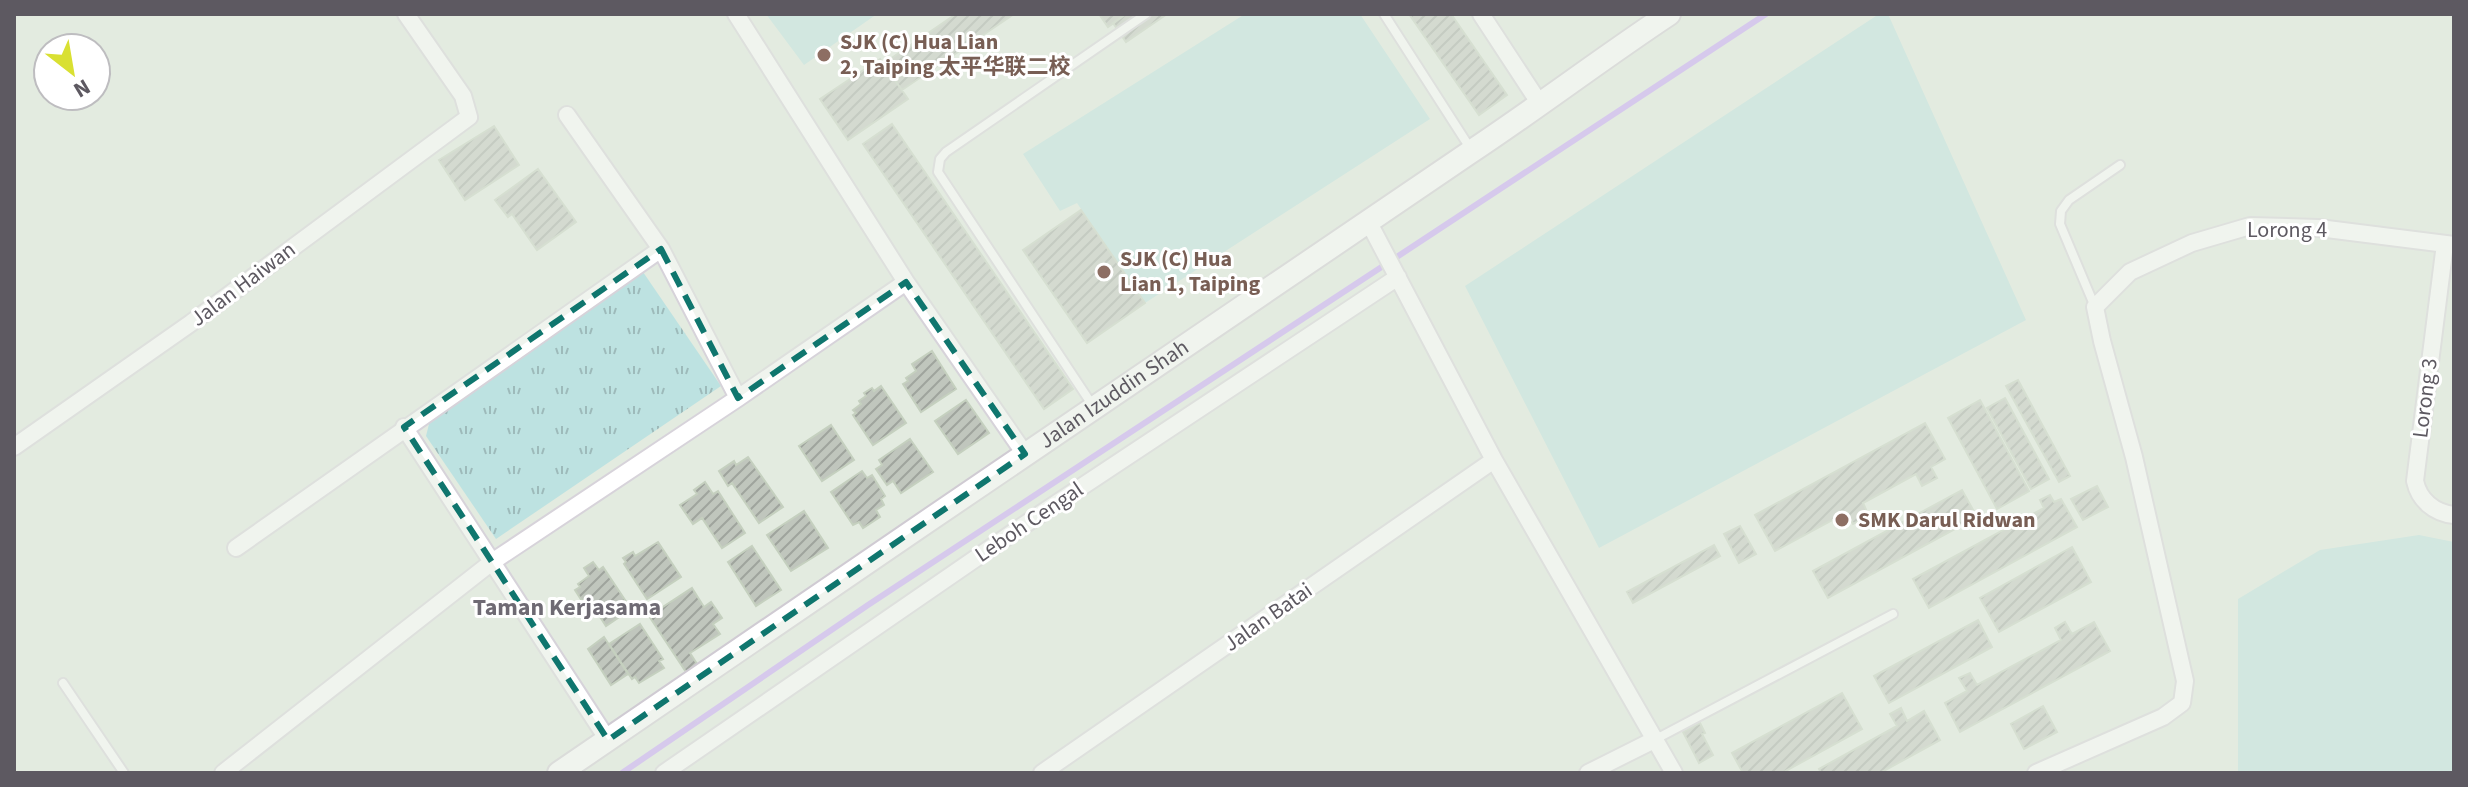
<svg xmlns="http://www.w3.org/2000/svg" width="2468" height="787" font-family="'Source Sans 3','Noto Sans SC',sans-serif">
<defs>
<pattern id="grass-tufts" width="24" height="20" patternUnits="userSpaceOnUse" patternTransform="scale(2)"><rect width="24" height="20" fill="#bde2e1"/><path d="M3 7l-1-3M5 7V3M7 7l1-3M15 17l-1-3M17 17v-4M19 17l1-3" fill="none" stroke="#9dbaba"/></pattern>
<pattern id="building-hatch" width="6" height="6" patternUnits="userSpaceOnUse" patternTransform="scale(2)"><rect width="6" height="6" fill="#c0c6bd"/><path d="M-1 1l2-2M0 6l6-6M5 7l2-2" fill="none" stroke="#9fa49d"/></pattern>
</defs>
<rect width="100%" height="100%" fill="#e3ebe0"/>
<path fill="url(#grass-tufts)" d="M643,272L721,386L496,539L426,436L431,416Z"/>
<path fill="#bde2e1" d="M766,14H877L804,65Z
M1245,14H1360L1430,119L1145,303L1077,203L1060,211L1023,154Z
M1879,14H1888L2026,320L1599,548L1465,286Z
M2419,535L2454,542V773H2238V599L2320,550Z"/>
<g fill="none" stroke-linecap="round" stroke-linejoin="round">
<path stroke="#c5a1fa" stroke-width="6" d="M622,773L868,605L1766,14"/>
</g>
<path fill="url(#building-hatch)" stroke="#c5d0bf" stroke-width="2" d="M956,14H1014L902,90L883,64Z
M1099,14H1126L1108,27Z
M1126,14H1167L1126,42L1113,23Z
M1409,14H1451L1507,95L1479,115Z
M880,59L908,99L848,140L820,99Z
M892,124L1073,389L1044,409L863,144Z
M494,126L519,165L465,200L439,160Z
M538,169L576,222L537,250L512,214L508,217L495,200Z
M1081,210L1145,303L1087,343L1023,250Z
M932,351L956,389L921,412L903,384L908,381L906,378L916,371L912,364Z
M2018,380L2070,476L2059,482L2006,386Z
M881,386L906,423L873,445L853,415L856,413L853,410L861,404L859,401L866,396L864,393L872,388L874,391Z
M2005,398L2049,479L2031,489L1987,408Z
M966,400L989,433L958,454L935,421Z
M1980,400L2029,491L1997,509L1948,418Z
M1925,423L1945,459L1931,467L1937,478L1922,486L1916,474L1863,503L1869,516L1853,524L1847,512L1775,551L1755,515Z
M831,425L854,460L822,481L799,446Z
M910,439L933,472L901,493L893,481L887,485L876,469L882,465L879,460Z
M748,457L783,507L759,523L732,483L728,486L719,471L734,461L736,465Z
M862,471L867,478L872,475L885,496L881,499L884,505L876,510L880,517L863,528L859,522L853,525L831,492Z
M705,482L713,494L718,491L745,533L722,548L702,518L693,524L680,505L697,494L694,490Z
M2097,486L2108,507L2083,520L2071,499Z
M1962,490L1977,517L1828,598L1813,571Z
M2050,495L2054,502L2061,499L2077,527L1929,608L1913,579L2044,508L2040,500Z
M804,511L828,548L791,571L767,535Z
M1740,526L1756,554L1739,563L1724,534Z
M658,542L681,577L647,599L624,564L626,562L623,558L633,552L635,556Z
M1714,545L1720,556L1633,603L1627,592Z
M752,546L781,590L756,606L728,562Z
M2072,547L2091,582L1999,632L1980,598Z
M593,562L599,570L603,567L631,609L606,626L587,597L582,601L575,590L580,587L578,584L589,576L584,568Z
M692,588L704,607L711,602L722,618L713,624L720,634L690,653L699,667L688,675L649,616Z
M1978,620L1992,647L1889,703L1874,676Z
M2065,622L2072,634L2094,622L2110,651L1960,732L1945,703L1967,691L1959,678L1970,673L1977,685L2061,640L2055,628Z
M640,624L663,659L659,661L664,668L639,683L635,677L632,679L609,644Z
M604,637L628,674L611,685L588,649Z
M1842,693L1862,729L1782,773H1743L1732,753Z
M2043,706L2057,732L2024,749L2011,724Z
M1901,708L1907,721L1924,711L1940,740L1880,773H1821L1819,769L1897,726L1890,714Z
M1700,723L1705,733L1702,734L1713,755L1699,763L1683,732Z"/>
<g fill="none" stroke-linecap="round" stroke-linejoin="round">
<g stroke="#d7d3da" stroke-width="12">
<path id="lane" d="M1384,14L1472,151
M2095,307L2060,224L2061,211L2069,200L2120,165
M1093,406L938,172L940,159L946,152L1146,14
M63,683L124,773
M1656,739L1893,614"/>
</g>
<g stroke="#d7d3da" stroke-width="20">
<path id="street" d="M736,14L906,282L1025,454
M1481,14L1540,104
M567,115L661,249L738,398
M1368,221L1494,460L1674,773
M2445,244L2415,481C2419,500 2434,513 2454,515
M404,427L608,740
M14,447L191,323L469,117L463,96L406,14
M236,548L661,249
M223,773L492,562L738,398L906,282
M664,773L1027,523L1398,277
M1042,773L1494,460
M1588,773L1656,739
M2036,773L2163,717L2182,703L2185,681L2134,457L2102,341L2095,307L2130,272L2192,243L2250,226L2319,228L2454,245"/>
</g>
<g stroke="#d0cbd3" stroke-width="26">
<g id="secondary">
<path id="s1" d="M559,773C862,566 1165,358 1469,153C1537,108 1601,59 1669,14"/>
</g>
</g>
<use href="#lane" stroke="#fff" stroke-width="8"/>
<use href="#street" stroke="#fff" stroke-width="16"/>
<use href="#secondary" stroke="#fff" stroke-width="22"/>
</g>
<path d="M0 0H2468V787H0ZM661,249L738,398L906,282L1025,454L608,740L404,427Z" fill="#e3ebe0" fill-opacity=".55" fill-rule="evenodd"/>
<path fill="none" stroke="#0f766e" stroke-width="6" stroke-dasharray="16 10" stroke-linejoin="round" d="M661,249L738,398L906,282L1025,454L608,740L404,427Z"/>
<g fill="#8d6e63" stroke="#fff" stroke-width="3">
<circle cx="824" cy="55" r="8"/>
<circle cx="1104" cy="272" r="8"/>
<circle cx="1842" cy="520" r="8"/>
</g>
<g text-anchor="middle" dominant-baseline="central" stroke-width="6" stroke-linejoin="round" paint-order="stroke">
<g font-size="22" font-weight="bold" fill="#785e54" stroke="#fff" text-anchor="start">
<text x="840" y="42">SJK (C) Hua Lian<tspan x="840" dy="25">2, Taiping 太平华联二校</tspan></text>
<text x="1120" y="259">SJK (C) Hua<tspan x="1120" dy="25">Lian 1, Taiping</tspan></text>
<text x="1858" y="520">SMK Darul Ridwan</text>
</g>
<g font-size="22" fill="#5d5961" stroke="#fff">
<text x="2287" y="230">Lorong 4</text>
<text transform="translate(243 284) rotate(-37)">Jalan Haiwan</text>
<text stroke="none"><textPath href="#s1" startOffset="672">Jalan Izuddin Shah</textPath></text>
<text transform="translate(2425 398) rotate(-83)">Lorong 3</text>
<text transform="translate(1029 522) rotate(-34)">Leboh Cengal</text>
<text transform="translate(1268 617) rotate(-35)">Jalan Batai</text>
</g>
<g font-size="24" font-weight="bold" fill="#6e6a73" stroke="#fff">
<text x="567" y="607">Taman Kerjasama</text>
</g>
</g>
<rect width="2468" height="787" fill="none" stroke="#5d5961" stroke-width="32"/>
<g transform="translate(72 72) rotate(149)"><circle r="38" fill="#ffffff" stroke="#bebdc0" stroke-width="2"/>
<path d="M0-6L14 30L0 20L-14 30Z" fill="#d9e032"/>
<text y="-12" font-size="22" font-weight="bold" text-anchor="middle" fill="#5d5961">N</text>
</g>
</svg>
